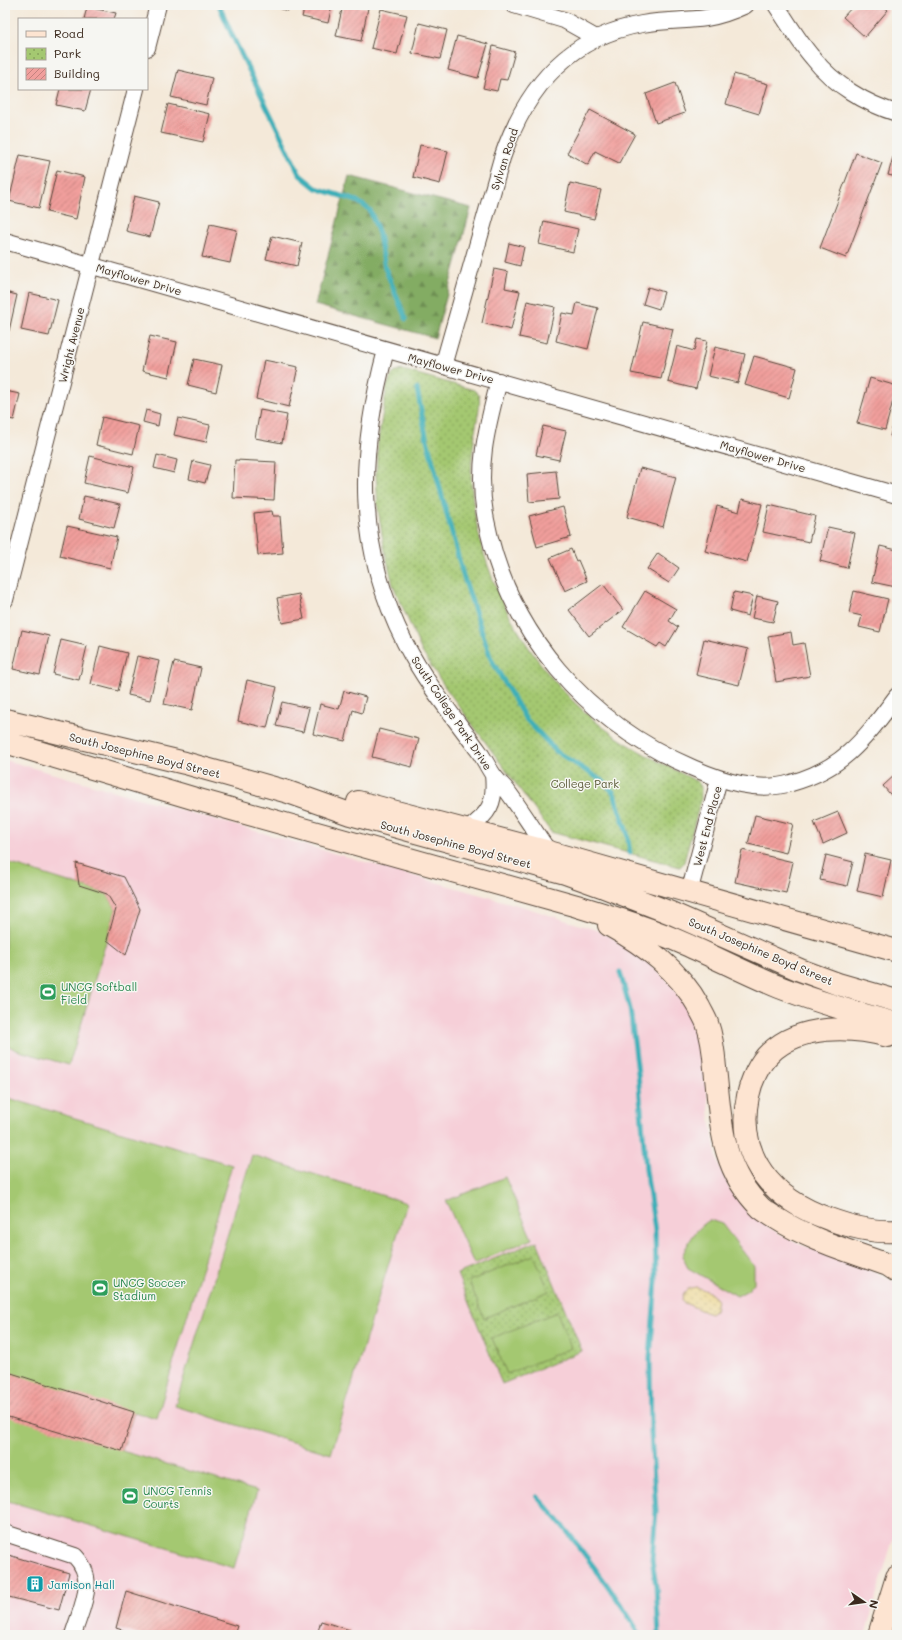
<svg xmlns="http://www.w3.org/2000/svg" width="902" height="1640" font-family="Mali,sans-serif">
<defs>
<pattern id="forest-firs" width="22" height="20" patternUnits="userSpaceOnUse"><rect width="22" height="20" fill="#83ac63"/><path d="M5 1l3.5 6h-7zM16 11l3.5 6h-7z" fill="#6c8c51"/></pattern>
<pattern id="sand-dots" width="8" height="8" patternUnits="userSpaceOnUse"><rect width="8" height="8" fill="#eeda9e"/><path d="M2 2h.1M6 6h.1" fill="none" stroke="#cdbb88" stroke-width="1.8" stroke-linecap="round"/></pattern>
<pattern id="park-dots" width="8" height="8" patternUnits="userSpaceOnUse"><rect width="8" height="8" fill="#a4c871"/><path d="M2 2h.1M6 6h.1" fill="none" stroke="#87a35c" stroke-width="1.8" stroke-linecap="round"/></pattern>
<pattern id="building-hatch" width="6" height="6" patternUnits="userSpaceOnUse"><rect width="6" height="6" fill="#f19f9c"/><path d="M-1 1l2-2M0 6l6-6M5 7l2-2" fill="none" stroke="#c4827f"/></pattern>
</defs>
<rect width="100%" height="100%" fill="#f6f6f2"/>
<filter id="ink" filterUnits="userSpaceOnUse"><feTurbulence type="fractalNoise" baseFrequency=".025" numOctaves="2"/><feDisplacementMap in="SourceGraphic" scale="8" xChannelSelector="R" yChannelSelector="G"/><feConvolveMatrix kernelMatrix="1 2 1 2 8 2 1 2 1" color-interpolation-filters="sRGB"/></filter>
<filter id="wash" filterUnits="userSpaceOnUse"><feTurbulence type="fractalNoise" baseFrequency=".012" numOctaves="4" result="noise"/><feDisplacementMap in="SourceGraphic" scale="16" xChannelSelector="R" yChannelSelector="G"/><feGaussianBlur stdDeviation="0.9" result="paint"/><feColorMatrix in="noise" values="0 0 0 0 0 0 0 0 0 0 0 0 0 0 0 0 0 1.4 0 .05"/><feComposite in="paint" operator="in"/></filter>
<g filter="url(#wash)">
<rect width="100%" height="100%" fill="#f4e9d9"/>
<path fill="#f6cfd8" d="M5,760L524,907L596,930L630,946L672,985L685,1004L694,1022L703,1047L710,1121L717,1160L731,1192L750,1213L771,1229L796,1243L870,1270L897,1283V1525L865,1635H5Z"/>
<path fill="url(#forest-firs)" stroke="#5f6b40" d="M349,176L471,208L435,338L315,305Z"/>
<path fill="url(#sand-dots)" stroke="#94825e" d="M697,1287L709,1292L717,1299L715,1311L711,1314C702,1312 694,1306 684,1303L682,1299C684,1289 688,1288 697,1287Z"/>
<path fill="url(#park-dots)" stroke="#707948" d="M403,370L474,390L479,395C481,408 476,420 475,434C472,453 470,472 472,491C479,581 532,673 604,728C633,750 666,765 698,782L701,787V799L684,862L680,867L551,832L445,687L422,652L393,585L384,547L378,509L376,474L378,441L387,386L392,375L397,371Z
M537,1241L582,1351L502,1384L457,1274Z"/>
<path fill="#a4c871" stroke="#707948" d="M5,862L107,894L116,909L69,1065L16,1050L5,1044Z
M5,1097L232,1165L157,1418L134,1412L122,1451L257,1491L234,1568L5,1500Z
M252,1155L407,1203L331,1454L175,1406Z
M505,1177L532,1239L474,1264L446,1201Z
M710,1220L722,1224L754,1266V1283L748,1290L737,1296L688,1268L682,1256C689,1241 696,1228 710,1220Z
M534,1255L549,1291L484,1318L469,1281Z
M557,1312L571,1348L507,1374L492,1338Z"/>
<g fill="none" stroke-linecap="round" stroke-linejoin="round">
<path stroke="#3eafb8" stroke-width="5" d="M219,5L231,33L300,175L316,188L357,201L370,210L379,234L385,268L406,319
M417,389L426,436L463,575L491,659L525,718L557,752L604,782L614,793L627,833L630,853
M620,972L630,1009L638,1073L646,1170L655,1231L656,1281L650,1357L651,1433L656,1511L652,1559L656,1587L659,1635
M537,1497C556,1516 572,1537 588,1559C606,1583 625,1608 640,1635"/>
</g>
<g id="blocks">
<path fill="url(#building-hatch)" d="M266,5H289L288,11Z
M305,5H332L328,23L302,17Z
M343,5H353L368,8L361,41L336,36Z
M854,5H882L888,10L865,37L843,17Z
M87,7L116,13L114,19H84Z
M381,9L407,15L397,54L371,48Z
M419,23L447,30L440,59L412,53Z
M457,36L488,44L478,78L448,70Z
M493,46L515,52L507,80L500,79L497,91L483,88Z
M178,70L212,78L206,105L171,97Z
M734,74L768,84L759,114L726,104Z
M675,83L685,113L656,123L646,94Z
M60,89H91L85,111L56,105Z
M168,104L210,114L203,142L161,133Z
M590,110L635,134L619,163L595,151L588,165L567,153Z
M420,145L448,151L440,184L413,177Z
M856,153L882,163L846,258L820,248Z
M20,155L50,161L39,208L9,201Z
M893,157L897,158V177L888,175Z
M57,170L85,177L76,219L47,212Z
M570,183L601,190L594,219L564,212Z
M134,196L159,202L150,237L126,231Z
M544,221L578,229L573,252L539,244Z
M210,224L237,230L230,263L202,257Z
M272,236L302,243L297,266L266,259Z
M509,243L524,247L520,266L505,262Z
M494,269L508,272L505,288L520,291L511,330L482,323Z
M648,287L664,292L659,309L643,304Z
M5,292L17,295L9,331L5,330Z
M29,293L58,300L49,336L21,330Z
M527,301L555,307L547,343L519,337Z
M577,303L598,308L588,349L556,341L562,313L574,315Z
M643,322L673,329L661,379L631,373Z
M150,336L177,342L169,377L142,371Z
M697,339L707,341L696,389L668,382L677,346L694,351Z
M715,347L745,354L738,383L708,376Z
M754,356L797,368L789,398L745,385Z
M194,359L222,365L216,392L188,385Z
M264,360L298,367L289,407L256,399Z
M870,378L897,386L885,430L857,423Z
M5,391L20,394L14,420L5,418Z
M146,410L160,414L158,426L143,422Z
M260,410L287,415L282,443L255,438Z
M897,412V438L890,436Z
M102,417L139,426L133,454L96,445Z
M178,418L210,425L206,442L174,435Z
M543,426L566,431L559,460L536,455Z
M157,455L177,460L174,473L154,468Z
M90,456L134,467L128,493L84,483Z
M235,460L276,462L274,500L233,498Z
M193,461L210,465L205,483L189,479Z
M640,468L676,477L663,527L627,517Z
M556,471L559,499L529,502L527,474Z
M84,496L120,504L114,528L79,519Z
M742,499L762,504L747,562L705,551L717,506L739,512Z
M769,505L815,516L809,542L763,532Z
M563,507L571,537L537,547L529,516Z
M272,511L273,516H280L283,553L258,555L254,513Z
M67,526L117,537L110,568L60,556Z
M828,527L855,533L847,568L820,561Z
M880,546L897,550V581L896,587L872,582Z
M571,549L576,561L578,560L587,581L565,591L550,558Z
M658,553L679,568L669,583L647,569Z
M603,584L623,610L589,636L569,610Z
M645,591L676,609L669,621L678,627L666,647L660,643L657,647L623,627Z
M854,591L888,599L880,632L859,627L862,616L849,613Z
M734,592L753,596L748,616L730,611Z
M299,594L304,619L282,623L277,598Z
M757,596L778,601L773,622L752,618Z
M22,630L49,636L40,675L13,669Z
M791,632L793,645L804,643L810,676L776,682L768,636Z
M704,639L748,649L739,685L696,675Z
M61,640L87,646L79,680L53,674Z
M100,646L127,653L118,691L91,684Z
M137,656L159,661L150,700L128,695Z
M174,662L201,668L192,710L164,704Z
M247,680L277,687L267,728L238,721Z
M344,691L366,697L362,713L353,710L345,741L313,734L320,704L339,709Z
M282,702L309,708L303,732L276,726Z
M379,729L419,739L412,767L372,757Z
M897,773V802L883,786Z
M838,812L847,833L823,844L814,822Z
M755,815L793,824L786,853L748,844Z
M742,850L793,862L786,893L735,882Z
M865,854L891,860L883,897L857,891Z
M826,855L853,862L847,886L820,880Z
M76,863L124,877L140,909L126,955L107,940L116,909L107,894L79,885Z
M5,1371L134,1412L122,1451L5,1416Z
M5,1554L69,1573L59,1610L5,1596Z
M126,1591L237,1626L234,1635H138L116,1628Z
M321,1621L350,1630L348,1635H317Z"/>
</g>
</g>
<g filter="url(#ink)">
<use href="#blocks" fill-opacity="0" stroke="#57473a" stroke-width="1"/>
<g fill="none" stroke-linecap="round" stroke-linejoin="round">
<g stroke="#57473a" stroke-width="18">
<path id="minor" d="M514,5L564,20L596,38
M776,5C788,23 799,42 813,58C833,84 866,104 897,113
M147,48L158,5
M5,241L897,495
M386,350C358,454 355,544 405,643C425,682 453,716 478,750C484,758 488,768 494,776C498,782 504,786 508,792C522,811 535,832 549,852
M443,366L502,158C525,90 567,37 642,24C663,20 684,21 706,18C720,16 733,11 746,5
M499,381C486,430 476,469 486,520C508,633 587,723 693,768C723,781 758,793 791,783C845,768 865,738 897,696
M5,600L136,89
M467,830C489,814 496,803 493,775
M689,893L719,779
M5,1533L75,1556C98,1580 81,1608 73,1635"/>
</g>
<g stroke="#57473a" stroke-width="24">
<path id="secondary" d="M5,720L185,763L288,792L350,814L565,873L604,887L671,913L800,970L838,984L897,1001
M5,742L199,800L577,906C613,917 650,928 685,944C717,958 747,974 779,987C817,1002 857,1013 897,1024
M358,802L549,852L897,951
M609,925C645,945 679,970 699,1007C702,1013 705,1018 707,1023C712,1037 714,1054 715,1068C721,1121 720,1168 761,1208C766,1212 771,1215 776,1218C810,1240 850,1251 888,1265L897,1271
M888,1036C851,1026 800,1024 770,1053C759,1063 751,1081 748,1096C735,1157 773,1200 829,1219C851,1227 874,1233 897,1231
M879,1635L897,1577"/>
</g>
<use href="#minor" stroke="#fff" stroke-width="16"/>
<use href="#secondary" stroke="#fde4d1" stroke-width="22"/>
</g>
</g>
<defs>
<g id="stadium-square" transform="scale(0.9)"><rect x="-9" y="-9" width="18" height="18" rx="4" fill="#2e9e5b" stroke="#f6f6f2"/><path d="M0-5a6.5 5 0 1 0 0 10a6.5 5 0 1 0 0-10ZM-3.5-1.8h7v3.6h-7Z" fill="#fff"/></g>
<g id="building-square" transform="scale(0.9)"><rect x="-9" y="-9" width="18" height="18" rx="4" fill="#0f9aa8" stroke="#f6f6f2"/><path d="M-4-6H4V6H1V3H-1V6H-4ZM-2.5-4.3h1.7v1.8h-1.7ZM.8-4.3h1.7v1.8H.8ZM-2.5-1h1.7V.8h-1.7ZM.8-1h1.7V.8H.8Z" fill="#fff"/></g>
</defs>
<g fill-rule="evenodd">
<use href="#stadium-square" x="48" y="992"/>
<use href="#stadium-square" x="100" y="1288"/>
<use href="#stadium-square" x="130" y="1496"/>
<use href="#building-square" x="35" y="1584"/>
</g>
<g text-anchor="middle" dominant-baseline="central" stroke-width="3" stroke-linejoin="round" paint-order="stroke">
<g font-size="11" fill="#3b2a1e" stroke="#f6f6f2">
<text transform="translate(504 159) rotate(-72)">Sylvan Road</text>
<text transform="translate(139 279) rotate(16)">Mayflower Drive</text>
<text transform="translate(71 345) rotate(-76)">Wright Avenue</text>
<text transform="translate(451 368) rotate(15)">Mayflower Drive</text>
<text transform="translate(763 456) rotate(16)">Mayflower Drive</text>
<text transform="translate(452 713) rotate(56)">South College Park Drive</text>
<text transform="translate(145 755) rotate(14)">South Josephine Boyd Street</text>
<text transform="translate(707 826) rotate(-75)">West End Place</text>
<text transform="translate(456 844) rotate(15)">South Josephine Boyd Street</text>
<text transform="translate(761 951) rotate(23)">South Josephine Boyd Street</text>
</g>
<g font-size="11" fill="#5a5937" stroke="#f6f6f2">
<text x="585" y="783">College Park</text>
</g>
<g font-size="11" fill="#27864d" stroke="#f6f6f2" text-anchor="start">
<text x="61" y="986">UNCG Softball<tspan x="61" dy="13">Field</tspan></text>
<text x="113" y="1282">UNCG Soccer<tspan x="113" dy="13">Stadium</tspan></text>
<text x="143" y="1490">UNCG Tennis<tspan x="143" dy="13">Courts</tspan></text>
</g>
<g font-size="11" fill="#0d838f" stroke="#f6f6f2" text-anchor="start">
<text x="48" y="1584">Jamison Hall</text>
</g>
</g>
<rect width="902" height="1640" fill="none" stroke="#f6f6f2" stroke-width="20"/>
<rect x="18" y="18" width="130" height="72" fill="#f6f6f2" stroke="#aba49d"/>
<rect x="26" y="31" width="20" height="6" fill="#fde4d1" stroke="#aba49d"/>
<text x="54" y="38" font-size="12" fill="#3b2a1e">Road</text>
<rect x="26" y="48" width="20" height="12" fill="url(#park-dots)" stroke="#aba49d"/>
<text x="54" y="58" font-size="12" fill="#3b2a1e">Park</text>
<rect x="26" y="68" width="20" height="12" fill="url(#building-hatch)" stroke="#aba49d"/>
<text x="54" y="78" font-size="12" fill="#3b2a1e">Building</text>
<g transform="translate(864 1602) rotate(103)" stroke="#f6f6f2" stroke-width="3" paint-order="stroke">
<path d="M0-3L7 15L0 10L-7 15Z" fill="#3b2a1e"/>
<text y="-6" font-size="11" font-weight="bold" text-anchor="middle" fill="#3b2a1e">N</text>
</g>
</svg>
